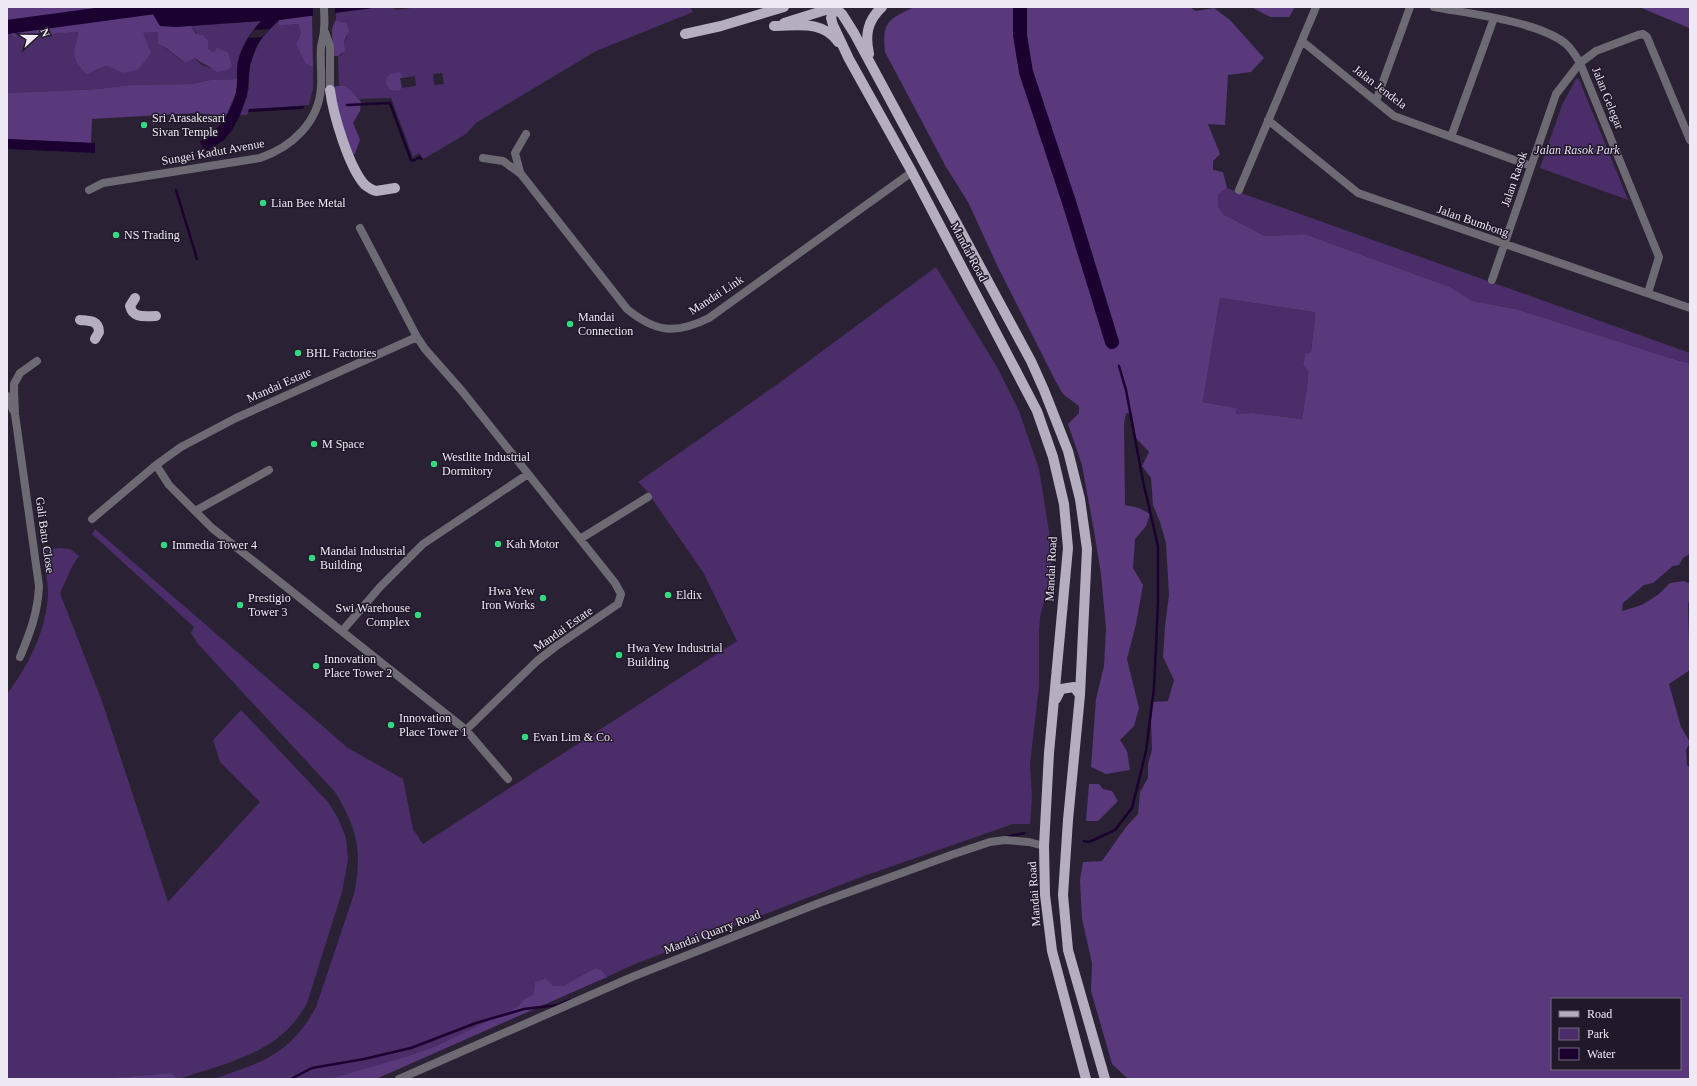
<svg xmlns="http://www.w3.org/2000/svg" width="1697" height="1086" font-family="'Times New Roman',serif">
<rect width="100%" height="100%" fill="#2a2234"/>
<path fill="#4b2d69" fill-rule="evenodd" d="M380,7H394L395,10L419,7H690L693,12L596,51L476,123L466,134L425,158H422L419,153L413,157L391,98L359,99L351,90L343,85H339L338,56L342,55L344,42L347,38L346,23L336,20V13ZM400,72L403,78L415,76L416,86L402,88L399,91ZM442,73L444,84L434,85L433,74Z
M279,20V26L298,24L301,33L297,44L306,64L313,67V89L309,105L249,109L247,115H240L249,88V70L252,58L262,37Z
M262,21C246,37 235,56 237,79L210,80L192,84L130,85L98,89L7,93V30L15,37L78,32L77,38L96,71C106,63 112,67 122,73L143,33L158,32V44C169,49 175,57 185,63L194,58L202,65L213,69L214,52L208,49L191,26Z
M1576,79H1579L1628,200L1540,168L1562,105Z
M1227,188L1690,353V363L1680,361L1516,309L1471,301L1450,287L1305,234L1265,236L1223,214L1218,205V195Z
M936,267L997,367L1019,411L1039,469L1049,531L1052,562L1049,582L1040,617L1039,632V686L1030,764L1032,797L1030,824H1013L864,876L635,964L607,977L602,970L595,968L563,986H553L544,978L535,982L533,995L524,999L520,1006L438,1045L411,1055L329,1079H214C232,1072 254,1066 271,1056C291,1045 306,1026 316,1007L354,894C363,852 357,828 335,792L198,644L191,633L194,627L92,534L95,529L348,748L403,779L413,829L423,844L737,641L703,572L646,490L638,482L775,386Z
M1220,298L1314,312L1315,316L1311,352L1305,354L1303,365L1308,371L1307,387L1302,419L1253,413L1236,415L1237,408L1203,402Z
M60,548L70,549L79,556L73,565L60,593L103,704L168,902L260,802L220,762L213,740L241,710L328,802L338,818L346,838L348,859L342,892L307,1003C281,1053 228,1062 179,1079H177L171,1073L97,1079H7V694C26,669 43,637 47,605C50,587 45,568 43,550Z"/>
<path fill="#59387b" fill-rule="evenodd" d="M7,7H140V10L151,11L175,27L191,26L196,34L203,35L208,41V49L214,52L217,48L228,52L232,66L227,70L217,72C210,66 202,64 195,58L185,63L166,48L158,44V32L143,33L151,53L138,70L122,73C101,61 106,68 86,74C68,53 75,56 78,32L14,37L7,30Z
M914,7H1190L1196,11L1214,8L1230,20L1264,58L1251,72L1228,75L1225,125L1208,124L1220,154L1213,161V170L1223,172L1227,188L1218,195V205L1223,214L1265,236L1305,234L1450,287L1472,301L1516,309L1680,361L1690,363V554L1683,558L1679,565L1673,566L1653,583L1644,585L1623,603L1622,611L1642,605L1659,594L1670,583L1684,581L1690,584V597L1688,605L1690,670L1669,684L1681,727L1690,742L1686,750L1687,765L1690,768V1079H1128L1112,1064L1091,991L1092,963L1082,919L1081,901L1080,880L1083,862L1102,861L1126,827L1138,814L1140,792L1148,778V764L1152,750L1151,721L1152,702L1168,701L1174,680L1163,657L1165,626L1169,595L1166,543L1160,522L1153,505L1151,478L1142,466L1149,452L1135,437L1132,414L1126,413L1124,424L1125,505L1139,508L1150,514L1146,526L1135,539L1133,568L1143,585L1136,624L1127,659L1139,708L1134,726L1120,740L1127,751L1130,770L1106,774L1091,767L1096,699L1104,666L1106,629L1101,574L1094,531L1082,465L1068,424L1079,413V406L1063,394L1056,382L997,265L968,202L946,167L885,52C882,21 888,20 914,7ZM1220,298L1314,312L1315,316L1311,352L1305,354L1303,365L1308,371L1307,387L1302,419L1253,413L1236,414L1237,408L1203,402ZM1552,999H1680V1069H1552Z
M1251,7H1295L1289,17H1270Z
M1639,7H1690V29L1687,27Z
M312,15L313,67L306,64L296,44L301,33L298,24L279,26V20Z
M336,20L346,23L349,30L344,42L345,51L338,56H333L332,29L335,21Z
M400,72L403,78H400L402,88L399,91L390,90L386,84L387,77L391,74Z
M237,79L236,93L226,116L196,113L92,119L91,143L7,139V93L98,89L130,85L192,84L210,80Z
M343,85L351,90L361,102L360,111L353,123L360,140L355,154H352L343,130L333,87Z
M1089,784H1099L1103,789L1112,791L1118,801L1098,821H1086Z
M595,968L602,970L607,977L376,1079H329L411,1055L438,1045L519,1006L524,999L533,995L535,982L545,978L553,986H563Z
M172,1073L177,1079H97Z"/>
<path fill="#1b0130" d="M140,7H380L279,20L266,33L257,45L250,65L247,96L240,115L232,130L224,140L212,148L204,151L200,141C219,132 235,107 237,86C238,78 236,70 238,61C242,46 250,33 261,21L175,27L160,26L151,11L140,10Z
M305,106L303,109L248,112L249,109Z
M7,139L95,143V153L7,149Z"/>
<path fill="#2a2234" d="M313,7H335V15L313,17Z
M270,29L262,37L248,38L253,30Z"/>
<g fill="none" stroke-linecap="round" stroke-linejoin="round">
<path stroke="#1b0130" stroke-width="2.5" d="M347,105L390,103L411,160L413,161L420,157L421,159
M176,190L197,259
M1006,837L1024,833
M1084,841L1089,842L1115,830L1132,808L1146,751L1154,688L1158,603V546L1143,481L1126,390L1119,366
M291,1079L312,1068L364,1059L411,1048L476,1023L524,1009L558,1005L570,1000"/>
<path stroke="#1b0130" stroke-width="14" d="M1020,7V35L1026,72L1069,202L1112,342
M7,27L155,7"/>
<path stroke="#6e6a73" stroke-width="8" d="M1434,7C1471,14 1536,21 1565,43C1571,48 1576,56 1580,63L1659,257L1648,293
M325,32L330,46V90
M1302,41L1394,116L1531,166
M1376,101L1410,7
M1268,120L1358,193L1690,308
M1451,137L1494,18
M483,158L503,161L521,174L627,309C655,332 675,335 709,318L912,172
M520,172L515,153L526,134
M89,190L103,183L260,158C292,147 319,122 321,87C322,74 320,60 321,47C322,41 324,35 324,29C325,22 324,14 324,7
M1239,190L1316,7
M360,228L417,337L425,349L462,391L580,539L615,583L621,594L618,604L555,647L537,661L466,730
M1492,280L1556,94L1580,63L1596,51L1638,35L1643,34L1647,37L1690,140
M7,396L13,410
M156,465L169,485L212,528L466,730L508,779
M195,511L269,470
M92,519L156,465L181,447L236,418L417,337
M580,539L648,497
M343,630L380,587L423,544L528,474
M20,657C30,633 38,612 39,586L15,414L14,390V384L20,373L37,361
M399,1079L632,977L819,903L954,854L990,842L1005,840L1029,842L1044,846"/>
<path stroke="#b5adc0" stroke-width="10" d="M834,7L842,14L854,33L1031,361L1044,390L1068,451L1080,499L1087,549L1080,695L1068,820L1063,895L1068,950L1105,1079
M834,7L831,18L833,25L849,59L912,172L1037,411L1053,457L1064,504L1068,548L1049,753L1044,846L1045,895L1052,951L1086,1079
M784,23L835,7
M774,26C797,26 823,20 838,42
M685,34L721,26L784,7
M869,54C865,35 867,21 882,7
M330,90C333,114 349,168 365,185C369,188 372,190 376,191L395,188
M135,298L130,306C133,319 145,316 156,316
M80,320C89,321 99,320 99,332L95,339
M1056,699L1061,689L1074,687L1080,695"/>
</g>
<g fill="#33d882" stroke="#21192a" stroke-width="1.5">
<circle cx="144" cy="125" r="4"/>
<circle cx="263" cy="203" r="4"/>
<circle cx="116" cy="235" r="4"/>
<circle cx="570" cy="324" r="4"/>
<circle cx="298" cy="353" r="4"/>
<circle cx="314" cy="444" r="4"/>
<circle cx="434" cy="464" r="4"/>
<circle cx="498" cy="544" r="4"/>
<circle cx="164" cy="545" r="4"/>
<circle cx="312" cy="558" r="4"/>
<circle cx="668" cy="595" r="4"/>
<circle cx="543" cy="598" r="4"/>
<circle cx="240" cy="605" r="4"/>
<circle cx="418" cy="615" r="4"/>
<circle cx="619" cy="655" r="4"/>
<circle cx="316" cy="666" r="4"/>
<circle cx="391" cy="725" r="4"/>
<circle cx="525" cy="737" r="4"/>
</g>
<g text-anchor="middle" dominant-baseline="central" stroke-width="3" stroke-linejoin="round" paint-order="stroke">
<g font-size="12" fill="#eee9f5" stroke="#21192a">
<text transform="translate(1380 87) rotate(37)">Jalan Jendela</text>
<text transform="translate(1608 98) rotate(68)">Jalan Gelegar</text>
<text transform="translate(213 152) rotate(-10)">Sungei Kadut Avenue</text>
<text transform="translate(1514 179) rotate(-71)">Jalan Rasok</text>
<text transform="translate(1473 221) rotate(19)">Jalan Bumbong</text>
<text transform="translate(969 252) rotate(62)">Mandai Road</text>
<text transform="translate(716 295) rotate(-33)">Mandai Link</text>
<text transform="translate(279 385) rotate(-24)">Mandai Estate</text>
<text transform="translate(45 535) rotate(82)">Gali Batu Close</text>
<text transform="translate(1051 569) rotate(-87)">Mandai Road</text>
<text transform="translate(563 629) rotate(-35)">Mandai Estate</text>
<text transform="translate(1034 894) rotate(-94)">Mandai Road</text>
<text transform="translate(712 932) rotate(-21)">Mandai Quarry Road</text>
</g>
<g font-size="12" fill="#eee9f5" stroke="#21192a" text-anchor="start">
<text x="152" y="118">Sri Arasakesari<tspan x="152" dy="14">Sivan Temple</tspan></text>
<text x="271" y="203">Lian Bee Metal</text>
<text x="124" y="235">NS Trading</text>
<text x="578" y="317">Mandai<tspan x="578" dy="14">Connection</tspan></text>
<text x="306" y="353">BHL Factories</text>
<text x="322" y="444">M Space</text>
<text x="442" y="457">Westlite Industrial<tspan x="442" dy="14">Dormitory</tspan></text>
<text x="506" y="544">Kah Motor</text>
<text x="172" y="545">Immedia Tower 4</text>
<text x="320" y="551">Mandai Industrial<tspan x="320" dy="14">Building</tspan></text>
<text x="535" y="591" text-anchor="end">Hwa Yew<tspan x="535" dy="14">Iron Works</tspan></text>
<text x="676" y="595">Eldix</text>
<text x="248" y="598">Prestigio<tspan x="248" dy="14">Tower 3</tspan></text>
<text x="410" y="608" text-anchor="end">Swi Warehouse<tspan x="410" dy="14">Complex</tspan></text>
<text x="627" y="648">Hwa Yew Industrial<tspan x="627" dy="14">Building</tspan></text>
<text x="324" y="659">Innovation<tspan x="324" dy="14">Place Tower 2</tspan></text>
<text x="399" y="718">Innovation<tspan x="399" dy="14">Place Tower 1</tspan></text>
<text x="533" y="737">Evan Lim &amp; Co.</text>
</g>
<g font-size="12" font-style="italic" fill="#e7def2" stroke="#21192a">
<text x="1577" y="150">Jalan Rasok Park</text>
</g>
</g>
<rect width="1697" height="1086" fill="none" stroke="#eee9f5" stroke-width="16"/>
<rect x="1551" y="998" width="130" height="72" fill="#21192a" stroke="#736c7b"/>
<rect x="1559" y="1011" width="20" height="6" fill="#b5adc0" stroke="#736c7b"/>
<text x="1587" y="1018" font-size="12" fill="#eee9f5">Road</text>
<rect x="1559" y="1028" width="20" height="12" fill="#4b2d69" stroke="#736c7b"/>
<text x="1587" y="1038" font-size="12" fill="#eee9f5">Park</text>
<rect x="1559" y="1048" width="20" height="12" fill="#1b0130" stroke="#736c7b"/>
<text x="1587" y="1058" font-size="12" fill="#eee9f5">Water</text>
<g transform="translate(36 36) rotate(69)" stroke="#21192a" stroke-width="3" paint-order="stroke">
<path d="M0-3L7 15L0 10L-7 15Z" fill="#eee9f5"/>
<text y="-6" font-size="11" font-weight="bold" text-anchor="middle" fill="#eee9f5">N</text>
</g>
</svg>
